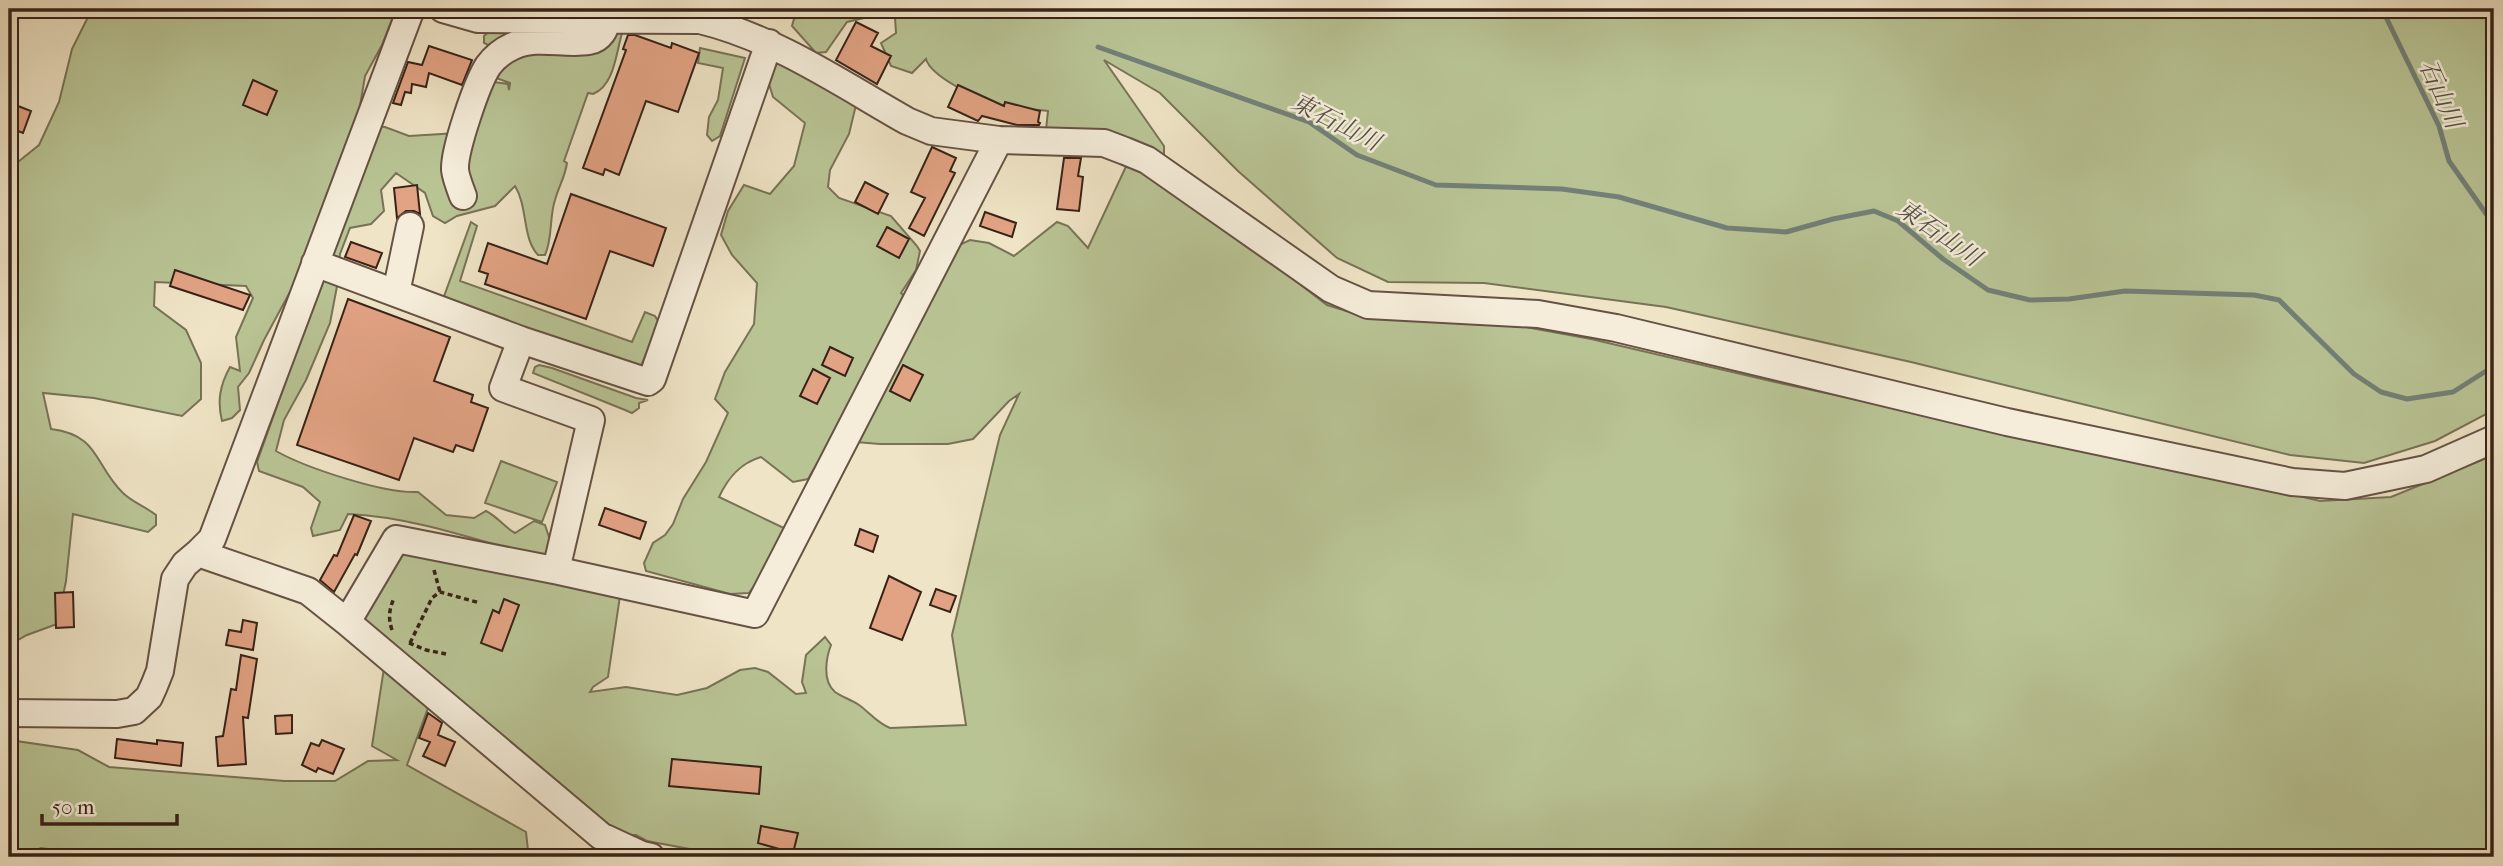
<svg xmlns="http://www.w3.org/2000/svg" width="2503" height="866" font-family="'IM FELL French Canon','Noto Serif JP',serif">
<rect width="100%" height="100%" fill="#efe4c6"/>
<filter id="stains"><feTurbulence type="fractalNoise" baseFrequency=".00286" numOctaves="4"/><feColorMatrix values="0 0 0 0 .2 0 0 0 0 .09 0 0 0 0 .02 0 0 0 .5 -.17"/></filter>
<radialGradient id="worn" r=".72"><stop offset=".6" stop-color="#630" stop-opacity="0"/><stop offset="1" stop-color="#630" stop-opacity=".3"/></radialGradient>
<path fill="#b9c495" stroke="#787356" stroke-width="2" d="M92,9H396L382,45L365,76L357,124L385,127L409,136L474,132L481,98L494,82L508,84L509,90L510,83L491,76L509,56L484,43V36L492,29L521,39L573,29L622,33C616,54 614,86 593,94L588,93L564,161L567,163C565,177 559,186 555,200C549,218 553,237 545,255H538C522,238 528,207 515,186L495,206L457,216L445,223L433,216L425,193L396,173L381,190L384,211L371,224L350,228L340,254L338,281L330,323L306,380L284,420L276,451C306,468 385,494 418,492L446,515L474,518L486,511C498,517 504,527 515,533L534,521L545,525L550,540L549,552L539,557C476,540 413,517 348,514L340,530L313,536L311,528L320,502L303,487L259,471L257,462L323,277L297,279L264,340L249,373L238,387L240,410L232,418L222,421C217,401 220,385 230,367L240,371L236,337L253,298L246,286L155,282L154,306L186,330L201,363V399L182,416L94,398L43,393L51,429C100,435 94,465 123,493C132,502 146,507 156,515V525L148,532L73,514L66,581L57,624L27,635L9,645V159L18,162L39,145L59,102L72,49Z
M812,9H2494V410L2435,441L2364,463L2290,455L1911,362L1666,307L1484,283L1388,282L1337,258L1238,171L1160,93L1104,60L1164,146V159L1046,130L1048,111C1031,108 1010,110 994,104C977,98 931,77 926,59L912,73L891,66L881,43L896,33L895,18L889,12L847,22L826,52L816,53L792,26L794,19Z
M700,48L745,58L720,136L712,141L707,135L709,117L718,100L723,68L698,63Z
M782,60L856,105L849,134L830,170L828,187L839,198L891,216L917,246L920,251L916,270L901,293L920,310L957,246L970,240L989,243L1014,256L1057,222L1068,226L1088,248L1129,160L1150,168L1327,305L1366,317L1499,322L1591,339L1775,382L2231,480L2320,501L2391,497L2494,455V477L2488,509L2494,529V857H732L647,841L636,835L623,836L606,826L361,620L403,549L620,596L608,677L593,687L590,692L626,687L677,695L707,688L740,670L755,668L768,672L796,694L806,693L802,682L806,655L825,637L831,645C826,658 822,681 835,692C842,697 852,700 859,705C870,713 877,723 890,728L966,725L952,635L1000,435L1019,394L1009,401L973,439L948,444H880L831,440L808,479L793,482L761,457C740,463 728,478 719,497L786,529L769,565L749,593L730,594L646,571L644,563L653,543L665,535L673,524L683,499L706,462L728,413L715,399L725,372L754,324L757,283L732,255L721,235L728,211L744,185L770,194L794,166L805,123L773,97L766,74L773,61Z
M471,222L477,226L460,281L632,342L645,312L655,316L658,321L657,326L641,366L635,367L442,302Z
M539,365L552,368L636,398L648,400L639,403V408L632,413L625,410L533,373L535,367Z
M501,461L557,482L542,522L485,503Z
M384,668L424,701L428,708L407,765L526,832L528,850L505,857H104L41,848L18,857H9V740L78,750L109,767L284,781H335L368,761L397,760L372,746Z"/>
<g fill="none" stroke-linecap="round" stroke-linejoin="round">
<path stroke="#738078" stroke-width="5" d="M2382,9L2439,126L2449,161L2494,225
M1098,47L1309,122L1357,155L1436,185L1562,189L1619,197L1727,228L1786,232L1833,219L1874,211L1898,221L1943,259L1988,290L2030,300L2069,299L2125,291L2254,295L2279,300L2354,374L2381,392L2407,399L2453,392L2494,366"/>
</g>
<path fill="#e2a384" stroke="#382218" stroke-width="2" d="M856,22L878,33L871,46L891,56L877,84L836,60Z
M628,35H635L671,48L672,43L699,53L678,112L646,101L619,175L605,169L603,175L583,168L626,50L623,49Z
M429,46L472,60L462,85L429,73L426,87L412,84L411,93L405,92L401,105L393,103L408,62L422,65Z
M253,80L277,91L267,115L243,105Z
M958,85L1004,106L1005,102L1040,111L1038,122L1040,123L1039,125H1017L982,116L978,121L948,107Z
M18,106L31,111L23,133L10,128Z
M932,147L956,158L950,171L955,173L924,236L909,228L925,198L911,192Z
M1064,158H1081L1078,176L1083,177L1079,211L1057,209Z
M865,182L888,194L878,214L855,202Z
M417,185L420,214L414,211H406L397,218L394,188Z
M571,194L666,228L653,266L610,251L586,319L485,284L488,274L479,271L488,243L547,264Z
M985,212L1016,223L1012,237L980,226Z
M887,227L909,239L899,258L877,246Z
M351,242L382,253L376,268L345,257Z
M175,270L250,295L243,310L170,286Z
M348,299L450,337L434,381L473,395L471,402L488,408L473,451L456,445L453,452L414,438L399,480L297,445Z
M830,347L853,358L845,376L822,365Z
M903,365L923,375L910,401L890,391Z
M813,369L830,378L817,404L800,396Z
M605,508L646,522L640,539L599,525Z
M354,515L371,521L357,555L355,554L334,592L320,580L334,555L337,556Z
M860,529L878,536L873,552L855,545Z
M889,576L921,592L902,640L870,628Z
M936,589L956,596L950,612L930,605Z
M73,592L74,627L56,628L55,593Z
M504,599L519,605L502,651L481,643L493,610L499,613Z
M243,620L257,623L253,650L226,645L229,630L241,632Z
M241,655L257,659L248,718L243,717L246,764L218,766L216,737L223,736L231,689L236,690Z
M428,713L442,723L438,735L455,742L445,766L423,756L430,742L419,738Z
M292,715V733L276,734L275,716Z
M117,739L157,744V740L183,743L181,766L115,758Z
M322,740L344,749L333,774L318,768L316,772L302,765L311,743L319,746Z
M672,759L761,767L759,794L669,786Z
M761,826L798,833L793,853L758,843Z"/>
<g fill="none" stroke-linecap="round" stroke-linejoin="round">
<g stroke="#665244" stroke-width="30">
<path id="minor" d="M443,9L478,19L700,20C775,38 840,83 907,121L931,131L999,140L1104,143L1125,151L1147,160L1331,289L1368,305L1538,314L1616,328L2007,422L2292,482L2345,486L2426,469L2494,439
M463,196C460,188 456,178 455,170C454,150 477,83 488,66C494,58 504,50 513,46C538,35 563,45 589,41C601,39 605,29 608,18
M315,263L521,340
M396,293L410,226
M556,570L591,420L503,388L521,340L648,382L652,379L769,43
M347,622L308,591L198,553L212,539L411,9
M9,713L117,714L134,711L149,697L154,686L160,671L175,579L185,564L198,553
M651,857L642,855L601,836L347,622L396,539L559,571L755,614L999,140"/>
</g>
<path stroke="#382218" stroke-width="3.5" stroke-dasharray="5 3.5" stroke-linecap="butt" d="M434,570L440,592
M392,630C388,618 389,610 394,598
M409,643L426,650L446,654
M410,643L432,598L440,592L480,603"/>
<use href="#minor" stroke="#f5edda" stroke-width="26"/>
</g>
<g text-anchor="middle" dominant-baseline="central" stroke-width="5" stroke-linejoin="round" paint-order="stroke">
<g font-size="24" font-style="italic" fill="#555148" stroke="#f5edda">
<text transform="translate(2441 94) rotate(66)">石山川</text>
<text transform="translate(1336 122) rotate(27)">東石山川</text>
<text transform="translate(1939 233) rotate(35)">東石山川</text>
</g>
</g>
<rect width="2503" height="866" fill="none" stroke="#efe4c6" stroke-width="35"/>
<rect x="10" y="10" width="2482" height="845" fill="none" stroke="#382218" stroke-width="3.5"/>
<rect x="18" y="18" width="2468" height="831" fill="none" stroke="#382218" stroke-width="2"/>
<path d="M42 814v10h135v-10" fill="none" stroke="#382218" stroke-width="3.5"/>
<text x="52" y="814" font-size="21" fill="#382218" stroke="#f5edda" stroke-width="5" paint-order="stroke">50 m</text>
<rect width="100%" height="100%" filter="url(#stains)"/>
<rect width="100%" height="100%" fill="url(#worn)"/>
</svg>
